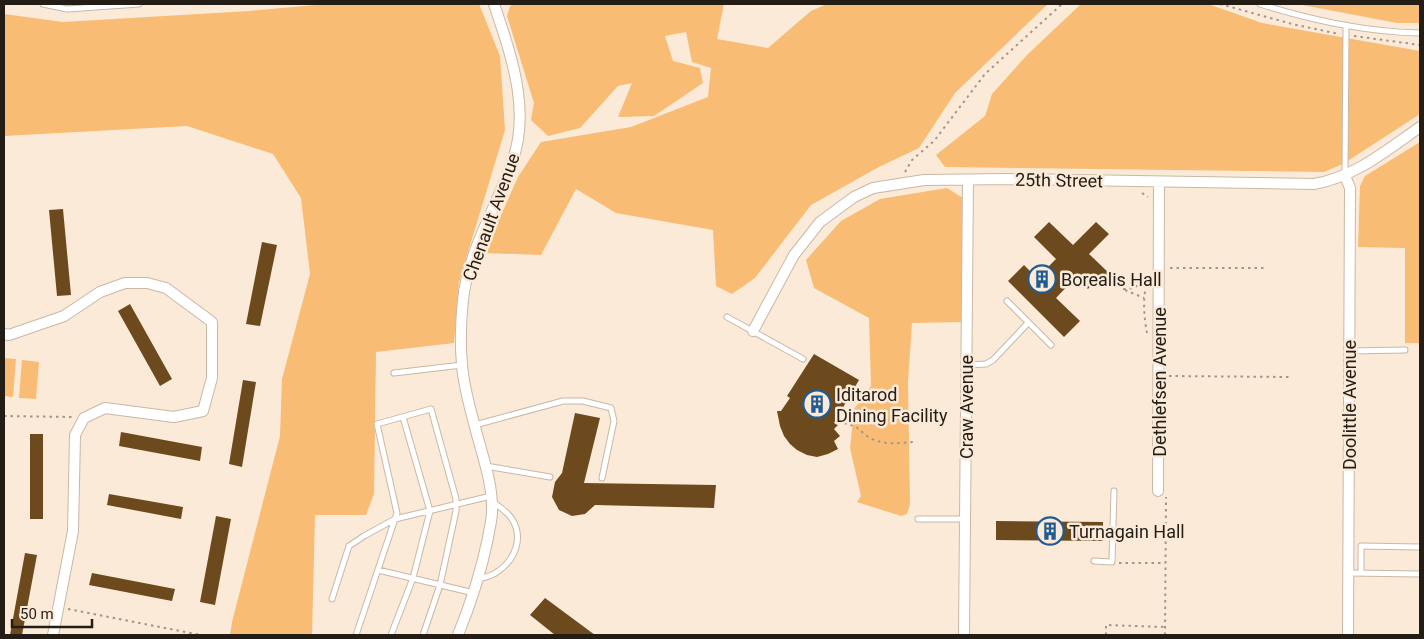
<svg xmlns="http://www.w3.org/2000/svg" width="1424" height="639" font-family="Roboto,sans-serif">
<rect width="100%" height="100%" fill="#fbead8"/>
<path fill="#f9bc75" d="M327,4H479L500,56L505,130L459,282L454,343L376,352L374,494L366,515H315L312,635H230L232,622L280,436L282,379L310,274L301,198L273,154L187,126L4,136V14L63,22L249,11Z
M515,4H724L717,39L768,48L811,11L827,4H1048L955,93L919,148L877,168L811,205L755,278L732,294L716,286L713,230L616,213L576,189L541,255L484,253L518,177L541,142L631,127L708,97L711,68L692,62L686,32L665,36L673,61L700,68L703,83L654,116L618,117L632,83L618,86L580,128L548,136L531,120L534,103L507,16L510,6Z
M1081,4H1208L1262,23L1420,51V114L1343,164L1324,172L945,167L936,155L985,116L992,94L1027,55Z
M1297,4H1420V23H1397Z
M1420,142V535H1419L1420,343H1405V248L1358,247L1360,186L1365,176Z
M947,188L963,198V322L912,323L908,382L910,504L907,514L901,516L857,502L861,496L850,448L854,409L871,386L869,318L814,288L806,260L841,221L880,199Z
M4,358L16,359L13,397L4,396Z
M22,360L39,362L36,399L19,398Z"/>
<path fill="#6d4a1e" d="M63,209L71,295L57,296L49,210Z
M1049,222L1073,245L1096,222L1109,234L1089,254L1110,274L1099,285L1095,281L1088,289L1076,277L1056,298L1080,321L1064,337L1008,281L1024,265L1037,278L1056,259L1034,237Z
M262,242L277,245L260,326L246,324Z
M130,304L172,379L160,386L118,311Z
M814,354L859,380L834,423L838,425L834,429L840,436L834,441L838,449L828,454L817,457L807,455L797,450L790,444L784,436L780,426L777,411H781L790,398L787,396Z
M243,380L256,382L242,467L229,464Z
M575,413L600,418L584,483L716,485L714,508L595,505L585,514L572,516L559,510L552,497L555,482L562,473Z
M121,432L202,447L200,461L119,446Z
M30,434H43V519H30Z
M109,494L183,507L181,519L107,505Z
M216,516L231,519L215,605L200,602Z
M996,521L1103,522V541L996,540Z
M25,553L37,555L22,635H10Z
M92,573L175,589L172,601L89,585Z
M545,598L595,635H555L530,615Z"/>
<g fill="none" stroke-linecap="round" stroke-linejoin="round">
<g stroke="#c9b8a7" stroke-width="7">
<path id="service" d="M43,4L67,9L139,4
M1260,4C1311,20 1366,32 1420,33
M1345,174L1346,25
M1007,301L1051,345
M727,317L803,359
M1350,351L1405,350
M967,365L986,364L993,360L1028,323
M394,373L462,365
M475,425L563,401H583L611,408L614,421L602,478
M486,466L550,477
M918,519H965
M1094,561L1112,562L1114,491
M378,570L474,593
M1349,573L1420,574
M1361,573V546L1420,547
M479,579C485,577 492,576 497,572C515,560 524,538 512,519C507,511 498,506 491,501
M332,599L349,546L364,536L395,519L491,496
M356,635L397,513L377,424L431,409L456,499V511L440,585L423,635
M391,635L413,578L430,511L403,417"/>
</g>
<g stroke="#c9b8a7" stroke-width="12">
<path id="minor" d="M1345,176L1350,188L1348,635
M753,331L794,255L820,222L854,197L873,188L924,180L1009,179L1314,184C1355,177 1387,150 1420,127
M4,334L9,335L64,316L100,292L125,283H147L166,288L212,322V378L203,411L174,417L105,408L84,418L75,435L73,531L53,635
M1158,491L1159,183
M458,635C471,603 481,572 488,538C489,530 492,520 492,512C493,483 482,455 475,427C470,408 463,384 462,364C460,344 461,320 463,300C468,251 495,210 511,165C532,112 511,55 494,4
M964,635L968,180"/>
</g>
<path stroke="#a39689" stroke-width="2" stroke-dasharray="2.5 4" stroke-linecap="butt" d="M1220,4L1292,24L1339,34
M1354,36L1420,45
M905,172L912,160L934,141L985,74L1062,4
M1142,193L1148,197
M1170,268H1265
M1123,289C1135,289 1141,285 1149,276
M1125,290L1144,298
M1147,333C1144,317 1142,295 1148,280
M1169,376L1289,377
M4,416L72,417
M844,423C860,427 856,428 867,436C881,446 899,443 914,442
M1119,563H1165
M68,609L201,635
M1106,635V625L1165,627
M1165,635L1166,497"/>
<use href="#service" stroke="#fff" stroke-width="5"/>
<use href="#minor" stroke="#fff" stroke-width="10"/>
</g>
<defs>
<g id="building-ring" transform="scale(1.4375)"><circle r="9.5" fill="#fbead8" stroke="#205b92" stroke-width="1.5"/><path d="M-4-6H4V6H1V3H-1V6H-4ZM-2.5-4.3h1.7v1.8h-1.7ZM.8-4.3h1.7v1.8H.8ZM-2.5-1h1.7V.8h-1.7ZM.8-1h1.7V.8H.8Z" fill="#205b92"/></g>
</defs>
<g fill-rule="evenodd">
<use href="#building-ring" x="1042" y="279"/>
<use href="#building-ring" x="817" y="404"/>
<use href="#building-ring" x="1050" y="531"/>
</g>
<g text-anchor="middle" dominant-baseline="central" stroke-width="5" stroke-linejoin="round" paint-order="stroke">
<g font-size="18" fill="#231d16" stroke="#fbead8">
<text transform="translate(1059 180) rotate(1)">25th Street</text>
<text transform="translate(491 217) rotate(-70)">Chenault Avenue</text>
<text transform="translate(1159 382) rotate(-90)">Dethlefsen Avenue</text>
<text transform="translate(1349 405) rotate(-90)">Doolittle Avenue</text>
<text transform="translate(966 407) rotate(-90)">Craw Avenue</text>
</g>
<g font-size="18" fill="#231d16" stroke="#fbead8" text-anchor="start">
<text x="1061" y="279">Borealis Hall</text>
<text x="836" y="394">Iditarod<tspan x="836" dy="21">Dining Facility</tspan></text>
<text x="1069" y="531">Turnagain Hall</text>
</g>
</g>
<rect width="1424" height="639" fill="none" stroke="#231d16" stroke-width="10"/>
<path d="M12 619v8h80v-8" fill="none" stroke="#231d16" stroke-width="2.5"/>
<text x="20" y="619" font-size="15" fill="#231d16" stroke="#fbead8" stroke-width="4" paint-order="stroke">50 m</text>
</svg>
